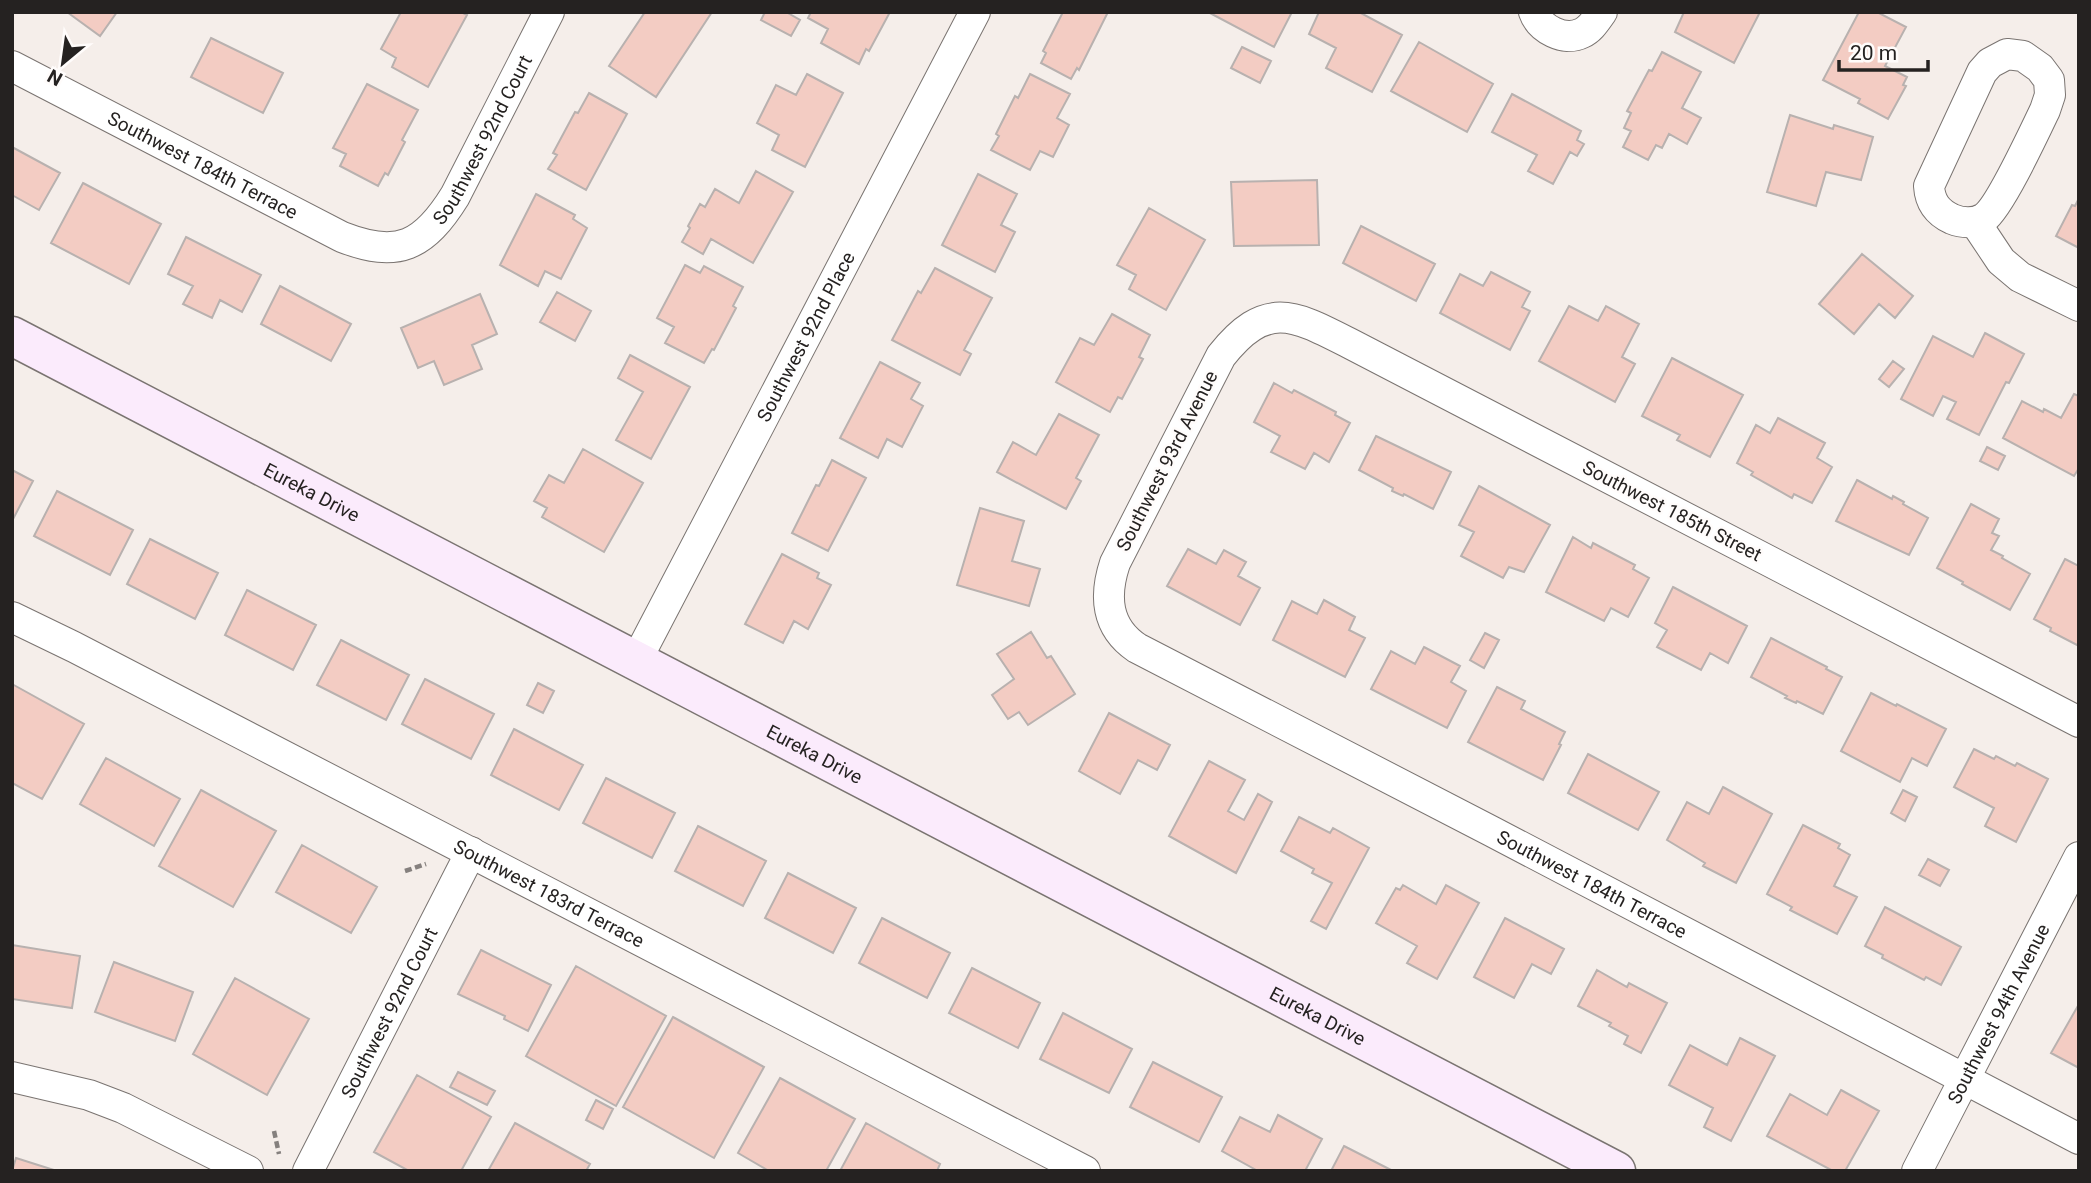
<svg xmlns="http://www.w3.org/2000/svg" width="2091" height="1183" font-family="Roboto,sans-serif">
<rect width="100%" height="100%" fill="#f5eeea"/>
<path fill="#f3ccc3" stroke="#b8b1af" stroke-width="2" d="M67,12H117L100,36Z
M401,12H461L467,15L428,87L392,67L396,58L381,49Z
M645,12H712L656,97L609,66Z
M765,12H786L800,20L791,36L761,20Z
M811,12H890L869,51L866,49L859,64L821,43L828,29L808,18Z
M1063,12H1108L1079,70L1077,68L1071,79L1041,63L1046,53L1043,51Z
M1208,12H1292L1274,47Z
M1319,12H1359L1402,35L1372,92L1326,68L1336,48L1309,34Z
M1684,12H1760L1734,63L1675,32Z
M1859,12H1877L1906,27L1885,66L1907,77L1903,85L1906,86L1888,119L1858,103L1860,99L1823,80Z
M211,38L283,73L263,113L191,77Z
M1419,42L1493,84L1467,132L1391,91Z
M1242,47L1271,61L1260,83L1231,68Z
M1662,52L1701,72L1682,108L1701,118L1687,144L1669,134L1662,148L1656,145L1648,160L1623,147L1631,131L1624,128L1631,113L1627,111L1649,70L1652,71Z
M807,74L843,93L805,167L772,150L779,135L757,123L776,85L796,95Z
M1030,74L1070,94L1057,118L1069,125L1053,157L1040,151L1030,170L991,150L999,136L996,134L1015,96L1018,98Z
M367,84L418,110L402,140L405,142L388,175L385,173L378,186L340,166L346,154L333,148Z
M589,93L627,114L586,190L548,169L557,155L553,153L575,112L578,113Z
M1512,94L1581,131L1577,140L1584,144L1577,156L1570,152L1553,184L1528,171L1537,155L1492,132Z
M1790,115L1833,129L1834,125L1873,137L1861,180L1826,172L1816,206L1767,192Z
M12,147L60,173L39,210L12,195Z
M756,171L793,192L753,263L711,239L703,254L682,242L690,228L688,226L700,204L705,207L715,189L739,203Z
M978,174L1017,194L1001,225L1015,232L995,272L942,245Z
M1317,180L1319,245L1234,246L1231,182Z
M83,183L161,224L129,284L51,243Z
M536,194L575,215L573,219L587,228L561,279L545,271L538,286L500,265Z
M2079,198V248L2056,236L2072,205L2075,206Z
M1149,208L1205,240L1166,310L1129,289L1136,275L1117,265Z
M1361,226L1435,264L1416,301L1343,263Z
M186,237L261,275L242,312L220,300L212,318L183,304L193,286L168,274Z
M1862,254L1913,296L1895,318L1879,304L1854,334L1819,304Z
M685,265L700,273L704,266L743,287L733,306L736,308L714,350L712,349L704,363L665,343L674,327L657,318Z
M935,268L992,298L964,350L971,354L960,375L892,340L918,291L921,293Z
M1491,272L1530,292L1522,307L1530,311L1510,350L1440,313L1460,274L1483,286Z
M280,286L351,324L331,361L261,324Z
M557,292L591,311L575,341L540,322Z
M480,294L497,334L472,345L482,369L444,385L434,361L418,368L401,328Z
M1569,306L1598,321L1606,306L1639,324L1622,357L1635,364L1615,402L1539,361Z
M1112,314L1150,335L1139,357L1143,359L1122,399L1118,397L1110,412L1056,382L1080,338L1094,345Z
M1985,333L2024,354L2009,383L2006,382L1979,435L1947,419L1956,402L1943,396L1933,416L1901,399L1933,336L1973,357Z
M630,355L690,387L651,459L616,440L643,392L618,378Z
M1672,358L1743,395L1710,457L1677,440L1680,435L1642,416Z
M1893,361L1904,369L1889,387L1879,379Z
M880,362L920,383L911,399L923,406L902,447L887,439L878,458L840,438Z
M1274,383L1292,393L1294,390L1336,412L1335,415L1350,423L1329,462L1314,453L1305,469L1271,452L1280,436L1254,422Z
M2074,394L2079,396V468L2074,476L2003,438L2022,401L2043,412L2044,409L2061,418Z
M1059,414L1099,435L1076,478L1081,481L1066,509L997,472L1013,442L1036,455Z
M1778,418L1825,443L1817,458L1832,467L1812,503L1794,494L1792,498L1751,475L1753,472L1737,463L1756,425L1770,433Z
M1376,436L1451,472L1433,509L1404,494L1403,496L1392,491L1393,488L1359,470Z
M1987,447L2005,456L1998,470L1980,461Z
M583,449L643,483L604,552L542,517L547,508L534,501L549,475L564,483Z
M832,460L866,478L828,551L792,533L816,485L819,486Z
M12,470L33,481L12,521Z
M1857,480L1892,499L1893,496L1904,502L1903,504L1928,518L1909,555L1836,521Z
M1479,486L1550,525L1524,572L1509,567L1503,578L1461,556L1474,532L1459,525Z
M57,491L133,530L110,575L34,536Z
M1971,504L1999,519L1992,533L1999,536L1991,550L2003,556L2002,558L2030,574L2010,610L1962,584L1963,582L1937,568Z
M980,508L1024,521L1012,561L1040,569L1029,606L957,585Z
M1573,537L1591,548L1593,543L1635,565L1633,569L1649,578L1628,617L1611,608L1604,621L1546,592Z
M150,539L218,573L195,619L127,584Z
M1188,549L1216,564L1224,550L1246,562L1238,576L1260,588L1240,625L1167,586Z
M782,554L819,573L817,578L831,585L808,629L794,621L783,643L745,624Z
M2065,559L2079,566V646L2050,631L2051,628L2034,619Z
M1673,587L1747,626L1728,663L1710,653L1701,670L1657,647L1667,630L1655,623Z
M247,590L316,625L293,670L225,635Z
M1324,600L1355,617L1349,630L1365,638L1345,677L1273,640L1292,601L1317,614Z
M1031,632L1047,658L1051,656L1075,694L1028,725L1019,712L1008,719L992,695L1014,679L997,654Z
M1485,633L1499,640L1484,668L1470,660Z
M1771,638L1827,667L1826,669L1842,677L1823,714L1797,701L1796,703L1785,698L1787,696L1751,677Z
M341,640L409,675L386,720L317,685Z
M1424,647L1460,666L1451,682L1466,691L1447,728L1371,689L1391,651L1415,664Z
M425,679L494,714L471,759L402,724Z
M538,683L554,691L543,713L527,705Z
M12,684L84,724L42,799L12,783Z
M1497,687L1525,701L1521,709L1565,732L1559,744L1561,745L1543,780L1468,742Z
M1871,693L1896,706L1897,704L1946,729L1927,766L1912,758L1900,782L1841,751Z
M1109,713L1170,745L1157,770L1138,760L1120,794L1079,771Z
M514,729L583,765L559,810L491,775Z
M1974,749L1994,759L1996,756L2015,766L2017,763L2048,779L2016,842L1985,826L1994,808L1954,787Z
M1588,754L1659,792L1638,830L1568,793Z
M106,758L180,799L154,846L80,804Z
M1209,761L1245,780L1228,811L1244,820L1258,794L1272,802L1236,873L1169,836Z
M606,778L675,813L652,858L583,823Z
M1723,787L1772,814L1736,883L1703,866L1705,863L1667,840L1687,802L1709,814Z
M201,790L276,831L233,907L159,866Z
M1903,790L1917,797L1905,821L1891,813Z
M1299,817L1330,833L1333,828L1369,848L1326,929L1311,921L1332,883L1312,873L1314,869L1281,851Z
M1803,825L1840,844L1838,848L1850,855L1834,886L1857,897L1837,934L1790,910L1792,907L1767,894Z
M698,826L766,861L743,906L675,871Z
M302,845L377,887L351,933L276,892Z
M1928,859L1949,870L1940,886L1919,875Z
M788,873L856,908L833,953L765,918Z
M1403,885L1436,904L1446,885L1479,903L1437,979L1407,963L1417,946L1376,923L1396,888L1400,890Z
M1885,907L1961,947L1941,985L1926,977L1924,980L1882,958L1883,955L1865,946Z
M882,918L950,953L927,998L859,963Z
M1505,918L1564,949L1551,974L1532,964L1514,998L1474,977Z
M12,945L80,956L72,1008L12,999Z
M481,950L551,985L528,1031L504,1019L505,1016L458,994Z
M114,962L193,992L175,1041L95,1012Z
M576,966L666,1016L616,1106L526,1056Z
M972,968L1040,1003L1018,1048L949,1013Z
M1597,970L1627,987L1629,983L1667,1003L1641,1053L1624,1044L1628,1036L1609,1026L1611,1023L1578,1006Z
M235,978L309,1019L267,1095L193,1054Z
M2079,1004V1068L2051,1053Z
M1063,1013L1132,1049L1109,1093L1040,1059Z
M673,1017L764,1067L714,1158L623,1107Z
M1740,1038L1775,1056L1731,1141L1704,1127L1713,1108L1669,1085L1690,1045L1727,1065Z
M1153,1062L1222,1097L1199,1142L1130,1107Z
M458,1072L495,1091L487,1105L450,1087Z
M417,1075L491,1117L461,1171H409L374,1152Z
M780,1078L855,1119L826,1171H769L738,1153Z
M1841,1090L1879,1111L1845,1171H1833L1767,1136L1790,1094L1827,1115Z
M596,1100L613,1109L603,1129L586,1120Z
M1278,1115L1322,1139L1305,1171H1258L1222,1151L1240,1117L1270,1132Z
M515,1123L590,1164L586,1171H488Z
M866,1123L940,1164L937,1171H840Z
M1344,1146L1393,1171H1331Z
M16,1158L57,1171H12Z"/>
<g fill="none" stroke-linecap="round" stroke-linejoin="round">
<g stroke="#7a7471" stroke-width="32">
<g id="street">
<path d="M1534,12C1540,29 1564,42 1582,33C1591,29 1596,20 1602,12"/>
<path d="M2007,54L2023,56L2040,68L2049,80L2050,95L2045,110C2035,131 1999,208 1984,218C1974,224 1962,223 1952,219C1937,212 1930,202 1929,186L1982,72L1990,63Z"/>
<path id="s1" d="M12,66L342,237C398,259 424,246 455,196L549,12"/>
<path d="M1975,222L2001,261L2020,277L2079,306"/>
<path id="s2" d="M12,617L74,647L1085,1171"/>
<path id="s3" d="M636,661L975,12"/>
<path id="s4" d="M2079,722L1349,343C1294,315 1266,299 1221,356L1115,563C1104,596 1106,627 1137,648L1491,831L2079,1139"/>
<path d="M12,1077L89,1095L123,1108L248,1171"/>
<path id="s5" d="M308,1171L471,852"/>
<path id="s6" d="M1917,1171L2079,857"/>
</g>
</g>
<g stroke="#7a7471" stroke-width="41">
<g id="secondary">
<path id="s7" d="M12,336L1616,1171"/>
</g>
</g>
<path stroke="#85807e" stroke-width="4.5" stroke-dasharray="7 3.5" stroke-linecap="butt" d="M405,871L426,864
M274,1131L279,1154"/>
<use href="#street" stroke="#fff" stroke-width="30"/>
<use href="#secondary" stroke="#fbebfc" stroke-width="38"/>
</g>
<g text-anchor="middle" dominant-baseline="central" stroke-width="5" stroke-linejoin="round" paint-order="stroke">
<g font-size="19" fill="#252221" stroke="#fffcfb">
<text stroke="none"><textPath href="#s1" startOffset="570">Southwest 92nd Court</textPath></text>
<text stroke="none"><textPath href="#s1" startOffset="215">Southwest 184th Terrace</textPath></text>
<text stroke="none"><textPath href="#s3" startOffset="366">Southwest 92nd Place</textPath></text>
<text transform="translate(1167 461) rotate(-63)">Southwest 93rd Avenue</text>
<text stroke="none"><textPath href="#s7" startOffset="338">Eureka Drive</textPath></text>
<text transform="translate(1672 511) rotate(27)">Southwest 185th Street</text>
<text stroke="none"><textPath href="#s7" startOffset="905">Eureka Drive</textPath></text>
<text stroke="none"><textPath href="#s4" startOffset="1810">Southwest 184th Terrace</textPath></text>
<text stroke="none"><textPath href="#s2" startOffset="604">Southwest 183rd Terrace</textPath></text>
<text stroke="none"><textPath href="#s5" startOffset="178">Southwest 92nd Court</textPath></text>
<text stroke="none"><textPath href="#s6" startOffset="177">Southwest 94th Avenue</textPath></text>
<text stroke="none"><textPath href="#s7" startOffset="1472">Eureka Drive</textPath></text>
</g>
</g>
<rect width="2091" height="1183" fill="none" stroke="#252221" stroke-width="28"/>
<g transform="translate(63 63) rotate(209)" stroke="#fffcfb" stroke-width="5" paint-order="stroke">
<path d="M0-5L12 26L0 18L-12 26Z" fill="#252221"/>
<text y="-10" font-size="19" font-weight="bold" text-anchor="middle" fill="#252221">N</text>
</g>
<path d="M1839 60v10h89v-10" fill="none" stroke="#252221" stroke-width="3.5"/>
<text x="1850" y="60" font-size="21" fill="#252221" stroke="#fffcfb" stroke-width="5" paint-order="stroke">20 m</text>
</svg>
